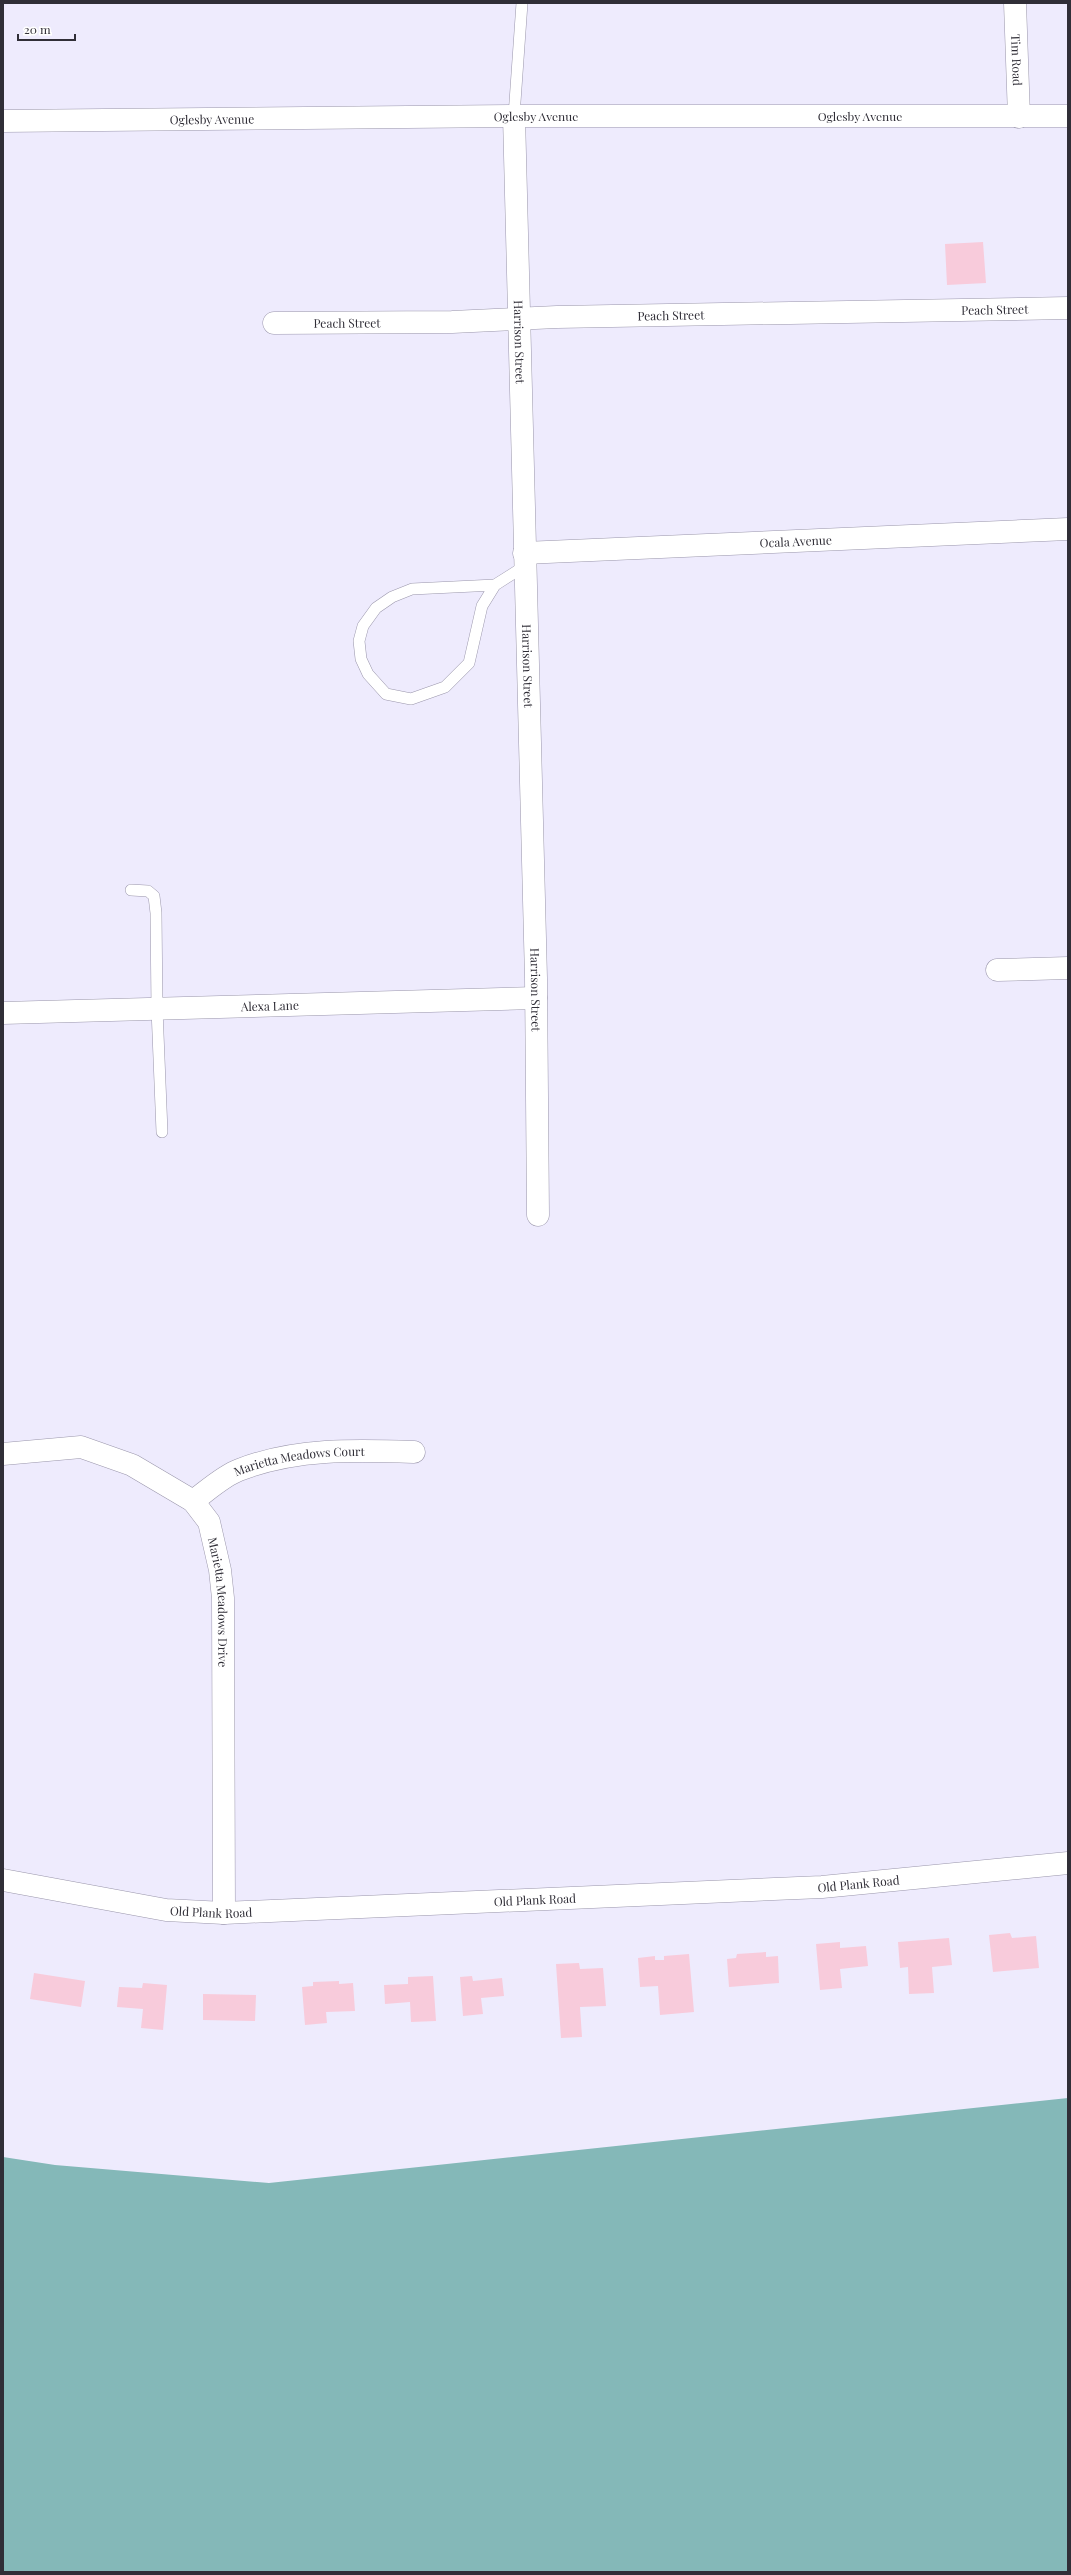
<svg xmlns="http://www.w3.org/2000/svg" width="1071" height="2575" font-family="'Playfair Display',serif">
<rect width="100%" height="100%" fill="#eeebfd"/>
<path fill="#84b8b8" d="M1068,2098V2572H3V2157L55,2165L269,2183Z"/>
<path fill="#f8cbdb" d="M983,242L986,283L947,285L945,244Z
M1010,1933L1012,1938L1036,1936L1039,1968L993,1972L989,1935Z
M949,1938L952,1965L932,1967L934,1993L909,1994L908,1967L900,1968L898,1942Z
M840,1942V1948L866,1946L868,1966L840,1969L842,1988L820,1990L816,1944Z
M766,1952V1957L778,1956L779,1983L729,1987L727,1959L736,1958L737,1954Z
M689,1954L694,2012L660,2015L658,1986L640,1987L638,1958L655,1956V1960H664V1956Z
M579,1963L580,1969L603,1968L606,2006L580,2007L582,2037L561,2038L556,1964Z
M34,1973L85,1981L81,2007L30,1999Z
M433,1976L436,2021L411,2022L410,2002L385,2004L384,1985L408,1984V1977Z
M472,1976L473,1981L502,1978L504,1996L481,1998L483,2014L463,2016L460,1977Z
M339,1981V1984L353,1983L355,2011L326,2012L327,2023L305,2025L302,1987L313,1986V1982Z
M143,1983L167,1985L163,2030L141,2028L143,2009L117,2007L119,1987L142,1988Z
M203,1994L256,1995L255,2021L203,2020Z"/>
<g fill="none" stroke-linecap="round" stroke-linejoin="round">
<g stroke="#9a96ab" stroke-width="12">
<path id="service" d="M514,116L522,3
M495,585L412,589L392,597L376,608L363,626L359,641L361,659L368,674L386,694L411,699L445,687L469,663L482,606L495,585L525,566
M131,890L148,891L154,896L156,913L157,1009L162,1132"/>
</g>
<g stroke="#9a96ab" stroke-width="23">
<g id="minor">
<path id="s1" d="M1015,3L1019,117"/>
<path id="s2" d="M514,116L536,978L538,1215"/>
<path id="s3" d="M3,121L514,116H1068"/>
<path id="s4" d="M274,323L452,322L557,317L1068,308"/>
<path id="s5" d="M524,553L1068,529"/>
<path d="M997,970L1068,968"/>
<path id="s6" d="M3,1013L536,998"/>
<path id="s7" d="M3,1454L81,1447L132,1465L193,1501L209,1522L220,1570L223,1598L224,1913"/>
<path id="s8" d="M193,1501C207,1491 223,1476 239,1470C295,1448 355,1450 414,1452"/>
</g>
</g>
<g stroke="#9a96ab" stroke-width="23">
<g id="tertiary">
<path id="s9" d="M3,1880L166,1910L224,1913L822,1887L1068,1863"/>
</g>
</g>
<use href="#service" stroke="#fff" stroke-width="11"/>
<use href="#minor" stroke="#fff" stroke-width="22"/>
<use href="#tertiary" stroke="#fff" stroke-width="22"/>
</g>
<g text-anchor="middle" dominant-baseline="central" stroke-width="3.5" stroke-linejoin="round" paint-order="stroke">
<g font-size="12" fill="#302e37" stroke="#fff">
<text stroke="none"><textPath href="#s1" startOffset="57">Tim Road</textPath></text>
<text stroke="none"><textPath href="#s3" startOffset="533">Oglesby Avenue</textPath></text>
<text stroke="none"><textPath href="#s3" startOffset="857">Oglesby Avenue</textPath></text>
<text stroke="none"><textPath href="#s3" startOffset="209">Oglesby Avenue</textPath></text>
<text stroke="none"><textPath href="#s4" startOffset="721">Peach Street</textPath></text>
<text stroke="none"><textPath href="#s4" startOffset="397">Peach Street</textPath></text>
<text stroke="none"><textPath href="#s4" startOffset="73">Peach Street</textPath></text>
<text stroke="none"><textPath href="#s2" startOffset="226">Harrison Street</textPath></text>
<text stroke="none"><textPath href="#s5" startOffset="272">Ocala Avenue</textPath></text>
<text stroke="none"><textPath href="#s2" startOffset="550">Harrison Street</textPath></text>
<text stroke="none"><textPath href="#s2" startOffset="874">Harrison Street</textPath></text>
<text stroke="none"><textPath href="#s6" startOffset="267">Alexa Lane</textPath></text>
<text stroke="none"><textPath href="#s8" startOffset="117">Marietta Meadows Court</textPath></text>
<text stroke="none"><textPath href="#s7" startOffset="311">Marietta Meadows Drive</textPath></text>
<text stroke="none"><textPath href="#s9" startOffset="859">Old Plank Road</textPath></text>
<text stroke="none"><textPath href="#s9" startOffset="535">Old Plank Road</textPath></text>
<text stroke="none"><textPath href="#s9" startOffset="211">Old Plank Road</textPath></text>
</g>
</g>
<rect width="1071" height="2575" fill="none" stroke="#302e37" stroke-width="8"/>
<path d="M18 34v6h57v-6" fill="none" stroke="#302e37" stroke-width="2"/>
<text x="24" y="34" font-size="12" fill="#302e37" stroke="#ffffff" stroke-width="3" paint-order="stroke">20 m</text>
</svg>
